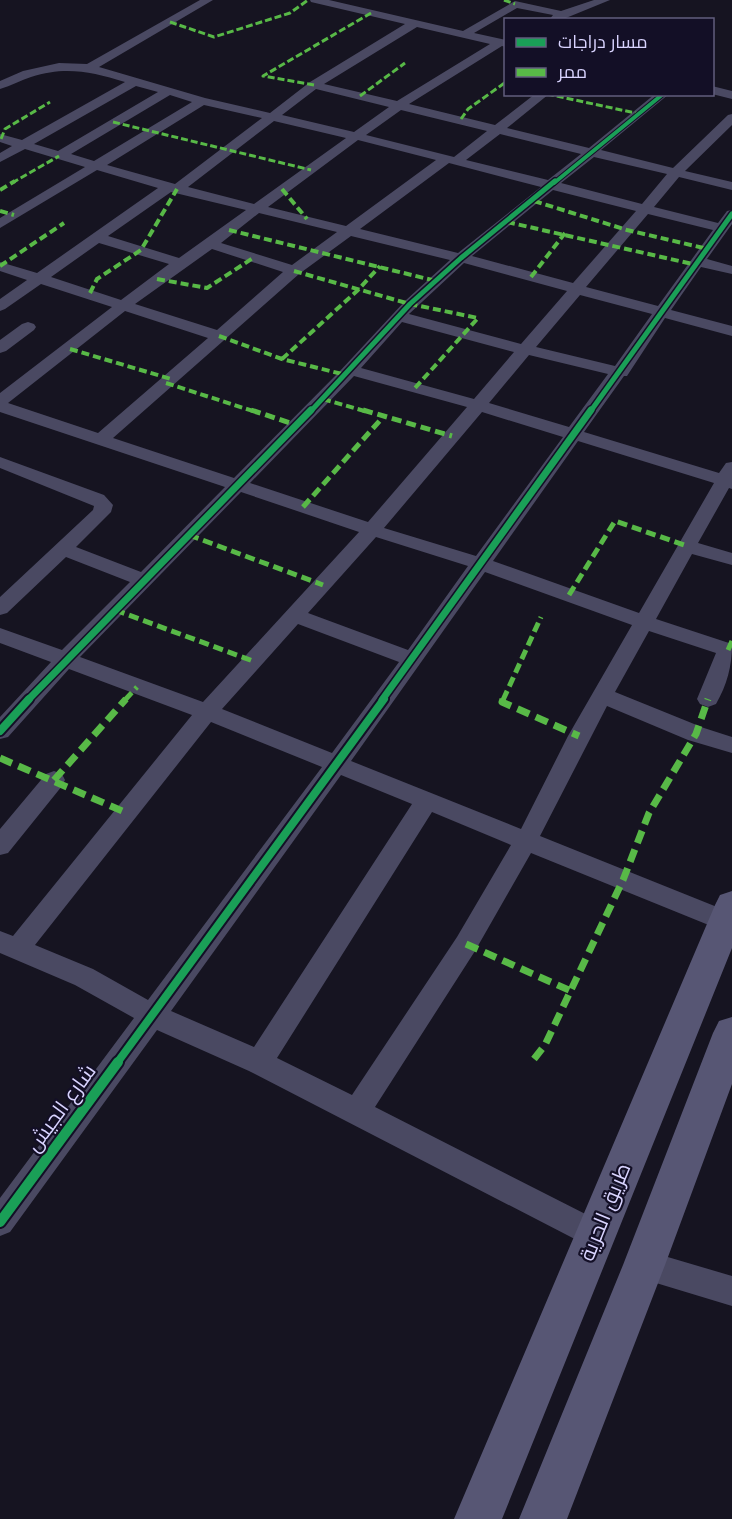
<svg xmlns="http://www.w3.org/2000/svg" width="732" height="1519" viewBox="0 0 732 1519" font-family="Mulish,Cairo,sans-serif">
<rect width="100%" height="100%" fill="#161421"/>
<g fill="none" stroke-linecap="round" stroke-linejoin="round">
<path fill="#4a4962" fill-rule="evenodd" d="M 200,0 L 213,0 L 99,67 L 205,98 L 270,113 L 310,82 L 405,24 L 311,2 L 310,0 L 329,0 L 463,31 L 515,1 L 561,11 L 594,0 L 610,0 L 561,20 L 549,20 L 553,15 L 517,8 L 474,33 L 506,40 L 506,47 L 502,46 L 409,104 L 495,125 L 535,94 L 549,94 L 507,128 L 589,148 L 655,94 L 669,94 L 601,150 L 673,168 L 728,115 L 732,114 L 732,125 L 685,171 L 732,182 L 732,190 L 679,177 L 654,207 L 718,223 L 727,211 L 732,210 L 732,224 L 707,259 L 732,266 L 732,274 L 701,267 L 671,310 L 732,326 L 732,336 L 665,318 L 627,376 L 624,376 L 584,432 L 719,473 L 726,463 L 732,462 L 732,489 L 729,488 L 698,543 L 732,553 L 732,565 L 692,554 L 656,619 L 732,644 C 732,666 727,685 716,704 L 708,707 L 700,704 L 697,699 L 716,653 L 649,631 L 615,692 L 704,728 L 732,737 L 732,753 L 688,740 L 607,706 L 540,836 L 732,913 L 732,929 L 725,931 L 716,928 L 531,853 L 475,951 L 375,1107 L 607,1225 L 611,1235 L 607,1245 L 596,1250 L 249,1071 L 157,1030 L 10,1232 L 0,1236 L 0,1198 L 134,1018 L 75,985 L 0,953 L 0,931 L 13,936 L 192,715 L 69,669 L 8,737 L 0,739 L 0,717 L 51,662 L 0,643 L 0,628 L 62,650 L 130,582 L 66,557 L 7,613 L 0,615 L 0,597 L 93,510 L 94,506 L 0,468 L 0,457 L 104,495 L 113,505 L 111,512 L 76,547 L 141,572 L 225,487 L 0,412 L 0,393 L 112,307 L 41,284 L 5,309 L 0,311 L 0,299 L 27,280 L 0,271 L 0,262 L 37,273 L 158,188 L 97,170 L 0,228 L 0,218 L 85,167 L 25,149 L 0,162 L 0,153 L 12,146 L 0,142 L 0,134 L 22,140 L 125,82 C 91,72 66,66 31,77 C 21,80 11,86 0,89 L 0,81 L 23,71 L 59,63 L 87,64 ZM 417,27 L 490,44 L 397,101 L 324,84 ZM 136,86 L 158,92 L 58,151 L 34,144 ZM 316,89 L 389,107 L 354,132 L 282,115 ZM 170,95 L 192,102 L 94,161 L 71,154 ZM 204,105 L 262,118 L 175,184 L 107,165 ZM 401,110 L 487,131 L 454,157 L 366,135 ZM 274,121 L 346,138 L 254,204 L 188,187 ZM 500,134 L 581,154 L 548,180 L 466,160 ZM 358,140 L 436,160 L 346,226 L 268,207 ZM 594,157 L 667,174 L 642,204 L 561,183 ZM 449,163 L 541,187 L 458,253 L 360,229 ZM 553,190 L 636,211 L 573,283 L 472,256 ZM 171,192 L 246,210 L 179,258 L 108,236 ZM 259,213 L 337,232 L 292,265 L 221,243 ZM 648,214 L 713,230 L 658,306 L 586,287 ZM 351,236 L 450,260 L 405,301 L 340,371 L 234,478 L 113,438 L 299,274 ZM 99,243 L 169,264 L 121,300 L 51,277 ZM 212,249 L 283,272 L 217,330 L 135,304 ZM 464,263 L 567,291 L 521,344 L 409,314 ZM 580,295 L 652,314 L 615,366 L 536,347 ZM 125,311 L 208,338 L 98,433 L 8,403 ZM 402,322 L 514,352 L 474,399 L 361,368 ZM 529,355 L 608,374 L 569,427 L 489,403 ZM 354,376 L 467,407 L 368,522 L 250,483 ZM 482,412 L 563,437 L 476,556 L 384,528 ZM 578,441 L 714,483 L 639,613 L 493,561 ZM 241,492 L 359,532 L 203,702 L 80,657 ZM 376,537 L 468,566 L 408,650 L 308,613 ZM 485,572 L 632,625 L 568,736 L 521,829 L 351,761 ZM 298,624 L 399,662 L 332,753 L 222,709 ZM 211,722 L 322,767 L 148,1000 L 93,969 L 35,945 ZM 341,775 L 412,804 L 254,1047 L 171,1011 ZM 432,812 L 511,845 L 457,937 L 352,1095 L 277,1058 Z
M 712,86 L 732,91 L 732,99 L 712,94 Z
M 28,322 L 34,324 L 36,327 L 34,330 L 6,351 L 0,353 L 0,340 L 22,324 Z
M 54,771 L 62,774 L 65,780 L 62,786 L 8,853 L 0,855 L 0,829 L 46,774 Z
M 644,1250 L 732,1276 L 732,1306 L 633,1276 L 629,1265 L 633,1254 Z"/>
<path fill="#575674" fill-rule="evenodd" d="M 732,891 L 732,948 L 502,1519 L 454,1519 L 715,905 L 720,895 Z
M 732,1017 L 732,1084 L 665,1265 L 567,1519 L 519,1519 L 623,1265 L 713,1033 L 719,1021 Z"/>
<path stroke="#58b947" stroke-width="3" stroke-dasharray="7 3" stroke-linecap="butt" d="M 504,0 L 515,4
M 170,22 L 214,37 L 290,13 L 308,0
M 314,85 L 263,76 L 371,13
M 547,94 L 640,114
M 360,96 L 405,63
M 461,119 L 468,109 L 506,82
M 113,122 L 311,170
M 1,139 L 5,129 L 50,102
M 12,183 L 59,156"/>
<path stroke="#58b947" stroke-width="4" stroke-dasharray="8 4" stroke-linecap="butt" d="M 282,189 L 307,219
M 0,190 L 15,181
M 534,201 L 627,230 L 708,249
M 0,211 L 14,215
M 507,222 L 697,265
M 229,230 L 436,281
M 0,266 L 64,223
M 294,271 L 410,304 L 478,318 L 415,388
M 531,277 L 565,233
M 157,279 L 207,288 L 253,258
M 90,293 L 97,279 L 141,250 L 177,189
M 219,336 L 282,359 L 346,375
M 70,349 L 171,379
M 282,359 L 358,290 L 380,266
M 166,383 L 256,412
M 323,399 L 368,412"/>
<path stroke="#58b947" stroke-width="5" stroke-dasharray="10 5" stroke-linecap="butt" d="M 251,410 L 296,425
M 363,410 L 452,436
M 303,507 L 383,417
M 189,535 L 323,585
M 569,595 L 615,521 L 687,546
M 115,610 L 253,661
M 728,650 L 732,641
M 125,700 L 137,687
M 503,700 L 541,617"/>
<path stroke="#58b947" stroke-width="7" stroke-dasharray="13 7" stroke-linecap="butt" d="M 503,699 L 502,702 L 579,736
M 0,758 L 127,813
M 54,780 L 126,699
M 466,944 L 571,991
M 534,1059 L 545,1045 L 623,880 L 649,813 L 696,734 L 708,699"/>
<g stroke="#130f26" stroke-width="6">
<path id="cycleway-far4" d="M 554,183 L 663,94"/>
</g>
<g stroke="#130f26" stroke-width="8">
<path id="cycleway-far3" d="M 310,412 L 410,304 L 461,258 L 555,181
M 590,412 L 732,214"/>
</g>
<g stroke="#130f26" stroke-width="10">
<path id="cycleway-far2" d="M 28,700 L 311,410
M 382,700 L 591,410"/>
</g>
<g stroke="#130f26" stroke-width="12">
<path id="cycleway-far1" d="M 0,731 L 29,699
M 117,1063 L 384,699"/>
</g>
<g stroke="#130f26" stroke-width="14">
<path id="cycleway" d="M 0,1222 L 118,1062"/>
</g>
<use href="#cycleway-far4" stroke="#1a9f57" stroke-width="4"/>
<use href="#cycleway-far3" stroke="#1a9f57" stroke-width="5"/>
<use href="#cycleway-far2" stroke="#1a9f57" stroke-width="7"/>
<use href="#cycleway-far1" stroke="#1a9f57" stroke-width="8"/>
<use href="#cycleway" stroke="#1a9f57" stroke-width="10"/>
</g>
<g text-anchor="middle" stroke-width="4.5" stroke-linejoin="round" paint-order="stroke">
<g font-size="21" fill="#d9d4ff" stroke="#130f26">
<text transform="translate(61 1108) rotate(-54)" y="7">شارع الجيش</text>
<text transform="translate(605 1212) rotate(-68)" y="7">طريق الحرية</text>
</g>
</g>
<rect x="504" y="18" width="210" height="78" fill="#130f26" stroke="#625e7d" stroke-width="1.5"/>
<rect x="516" y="38" width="30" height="9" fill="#1a9f57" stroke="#625e7d" stroke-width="1.5"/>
<text x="558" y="48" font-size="18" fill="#d9d4ff">مسار دراجات</text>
<rect x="516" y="68" width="30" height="9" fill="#58b947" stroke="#625e7d" stroke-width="1.5"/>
<text x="558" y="78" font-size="18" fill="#d9d4ff">ممر</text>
</svg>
